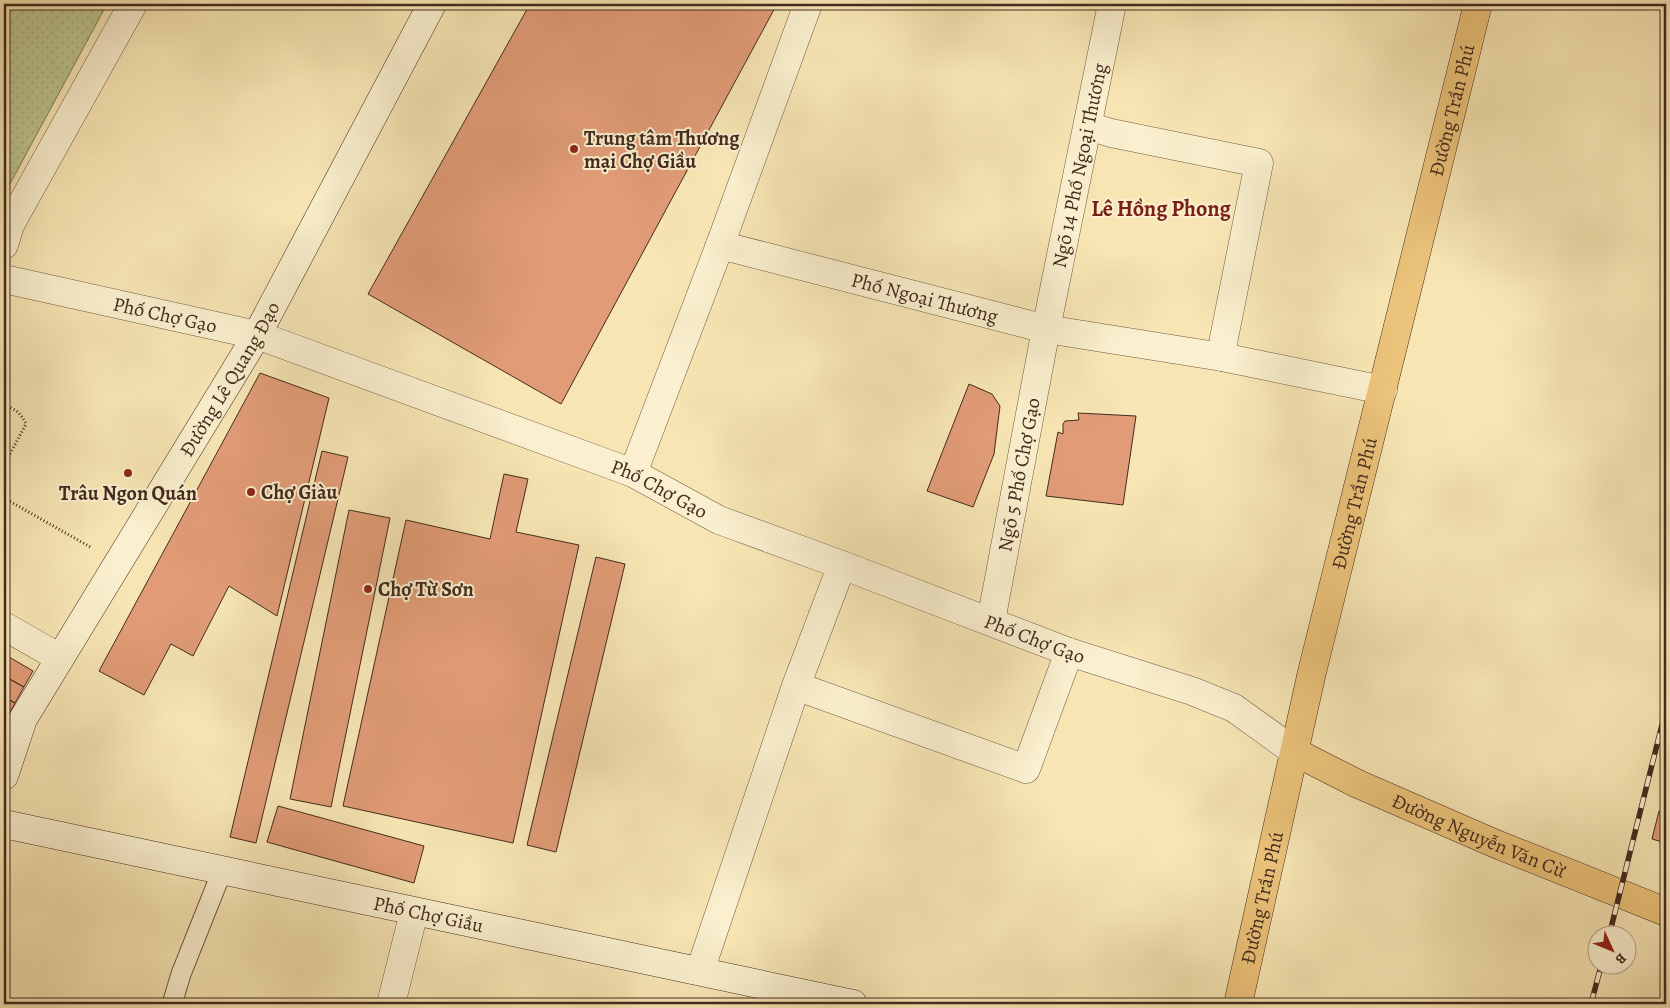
<svg xmlns="http://www.w3.org/2000/svg" width="1670" height="1008" viewBox="0 0 1670 1008" font-family="Alegreya,serif">
<defs>
<pattern id="park-dots" width="8" height="8" patternUnits="userSpaceOnUse" patternTransform="scale(1.25)"><rect width="8" height="8" fill="#bcc58e"/><path d="M2 2h.1M6 6h.1" fill="none" stroke="#a3a97a" stroke-width="1.8" stroke-linecap="round"/></pattern>
</defs>
<rect width="100%" height="100%" fill="#f7e6b4"/>
<filter id="stains"><feTurbulence type="fractalNoise" baseFrequency=".004" numOctaves="4"/><feColorMatrix values="0 0 0 0 .2 0 0 0 0 .09 0 0 0 0 .02 0 0 0 .5 -.17"/></filter>
<radialGradient id="worn" r=".72"><stop offset=".6" stop-color="#630" stop-opacity="0"/><stop offset="1" stop-color="#630" stop-opacity=".3"/></radialGradient>
<path fill="url(#park-dots)" stroke="#807856" d="M 4,4 L 107,4 L 4,195 Z"/>
<path fill="#e19c77" stroke="#432a1e" d="M 530,4 L 777,4 L 561,404 L 368,294 Z
M 260,373 L 329,398 L 277,616 L 229,586 L 193,656 L 171,644 L 144,695 L 99,671 Z
M 969,384 L 992,394 L 1000,406 L 994,454 L 973,507 L 927,491 Z
M 1078,413 L 1136,416 L 1123,505 L 1046,496 L 1058,432 L 1063,434 L 1063,424 L 1065,421 L 1079,420 Z
M 322,451 L 348,457 L 256,843 L 230,837 Z
M 504,474 L 528,479 L 516,532 L 579,545 L 513,843 L 343,806 L 406,520 L 490,539 Z
M 349,510 L 390,518 L 331,807 L 290,799 Z
M 596,557 L 625,564 L 556,852 L 527,845 Z
M 4,654 L 33,671 L 24,687 L 4,676 Z
M 4,676 L 24,687 L 15,703 L 4,697 Z
M 4,697 L 15,703 L 6,720 L 4,719 Z
M 278,806 L 424,846 L 414,883 L 267,842 Z
M 1659,811 L 1666,813 L 1666,843 L 1652,839 Z"/>
<g fill="none" stroke-linecap="round" stroke-linejoin="round">
<g stroke="#705944" stroke-width="21">
<path id="lane" d="M 172,1004 L 181,974 L 222,871"/>
</g>
<g stroke="#705944" stroke-width="29">
<g id="street">
<path id="s1" d="M 808,4 L 720,245 L 1046,329 L 1222,357 L 1383,390"/>
<path d="M 1089,126 L 1111,133 L 1259,163 L 1224,338 L 1222,357"/>
<path d="M 4,245 L 10,225 L 133,4"/>
<path id="s2" d="M 4,279 L 257,335 L 633,473 L 719,520 L 842,565 L 1069,652 L 1192,691 L 1234,708 L 1295,752"/>
<path d="M 633,473 L 720,245"/>
<path d="M 842,565 L 796,686 L 1026,769 L 1069,652"/>
<path id="s3" d="M 991,621 L 1046,329 L 1112,4"/>
<path d="M 4,626 L 60,658"/>
<path d="M 700,971 L 796,686"/>
<path d="M 391,1004 L 414,912"/>
</g>
</g>
<g stroke="#432a1e" stroke-width="29">
<g id="secondary">
<path id="s4" d="M 4,776 L 23,719 L 257,335 L 432,4"/>
<path id="s5" d="M 4,824 L 853,1004"/>
</g>
</g>
<g stroke="#432a1e" stroke-width="29">
<g id="primary">
<path id="s6" d="M 1295,752 L 1358,784 L 1496,844 L 1666,912"/>
<path id="s7" d="M 1238,1004 L 1312,672 L 1478,4"/>
</g>
</g>
<path stroke="#432a1e" stroke-width="3" stroke-dasharray="1 2.5" stroke-linecap="butt" d="M 4,405 C 15,409 21,413 26,424 L 4,465
M 4,498 L 92,548"/>
<use href="#lane" stroke="#faefce" stroke-width="19"/>
<use href="#street" stroke="#faefce" stroke-width="28"/>
<use href="#secondary" stroke="#faefce" stroke-width="28"/>
<use href="#primary" stroke="#ecc37a" stroke-width="28"/>
<g stroke="#432a1e" stroke-width="5.5">
<path id="rail" d="M 1609,936 L 1666,709
M 1591,1004 L 1601,966"/>
</g>
<use href="#rail" stroke="#faefce" stroke-width="4" stroke-dasharray="11" stroke-linecap="butt"/>
</g>
<g fill="#8f2418" stroke="#faefce" stroke-width="2">
<circle cx="574" cy="149" r="5"/>
<circle cx="128" cy="473" r="5"/>
<circle cx="251" cy="492" r="5"/>
<circle cx="368" cy="589" r="5"/>
</g>
<g text-anchor="middle" stroke-width="4" stroke-linejoin="round" paint-order="stroke">
<g font-size="20" fill="#432a1e" stroke="#faefce">
<text dy="7" stroke="none"><textPath href="#s7" startOffset="919">Đường Trần Phú</textPath></text>
<text dy="7" stroke="none"><textPath href="#s3" startOffset="464">Ngõ 14 Phố Ngoại Thương</textPath></text>
<text dy="7" stroke="none"><textPath href="#s1" startOffset="468">Phố Ngoại Thương</textPath></text>
<text dy="7" stroke="none"><textPath href="#s2" startOffset="165">Phố Chợ Gạo</textPath></text>
<text dy="7" stroke="none"><textPath href="#s4" startOffset="458">Đường Lê Quang Đạo</textPath></text>
<text dy="7" stroke="none"><textPath href="#s3" startOffset="149">Ngõ 5 Phố Chợ Gạo</textPath></text>
<text dy="7" stroke="none"><textPath href="#s2" startOffset="690">Phố Chợ Gạo</textPath></text>
<text dy="7" stroke="none"><textPath href="#s7" startOffset="514">Đường Trần Phú</textPath></text>
<text dy="7" stroke="none"><textPath href="#s2" startOffset="1095">Phố Chợ Gạo</textPath></text>
<text dy="7" stroke="none"><textPath href="#s6" startOffset="202">Đường Nguyễn Văn Cừ</textPath></text>
<text dy="7" stroke="none"><textPath href="#s7" startOffset="109">Đường Trần Phú</textPath></text>
<text dy="7" stroke="none"><textPath href="#s5" startOffset="434">Phố Chợ Giầu</textPath></text>
</g>
<g font-size="20" font-weight="bold" fill="#432a1e" stroke="#faefce" text-anchor="start">
<text x="584" y="145">Trung tâm Thương<tspan x="584" dy="23">mại Chợ Giầu</tspan></text>
<text x="261" y="499">Chợ Giàu</text>
<text x="128" y="500" text-anchor="middle">Trâu Ngon Quán</text>
<text x="378" y="596">Chợ Từ Sơn</text>
</g>
<g font-size="22" font-weight="bold" fill="#7a1f14" stroke="#faefce">
<text x="1161" y="216">Lê Hồng Phong</text>
</g>
</g>
<rect width="1670" height="1008" fill="none" stroke="#f7e6b4" stroke-width="20"/>
<rect x="5" y="5" width="1660" height="998" fill="none" stroke="#432a1e" stroke-width="2.5"/>
<rect x="10" y="10" width="1650" height="988" fill="none" stroke="#432a1e"/>
<g transform="translate(1612 950) rotate(134)"><circle r="24" fill="#faefce" stroke="#b1a088"/>
<path d="M0-4L9 19L0 12L-9 19Z" fill="#8f2418"/>
<text y="-8" font-size="14" font-weight="bold" text-anchor="middle" fill="#432a1e">B</text>
</g>
<rect width="100%" height="100%" filter="url(#stains)"/>
<rect width="100%" height="100%" fill="url(#worn)"/>
</svg>
